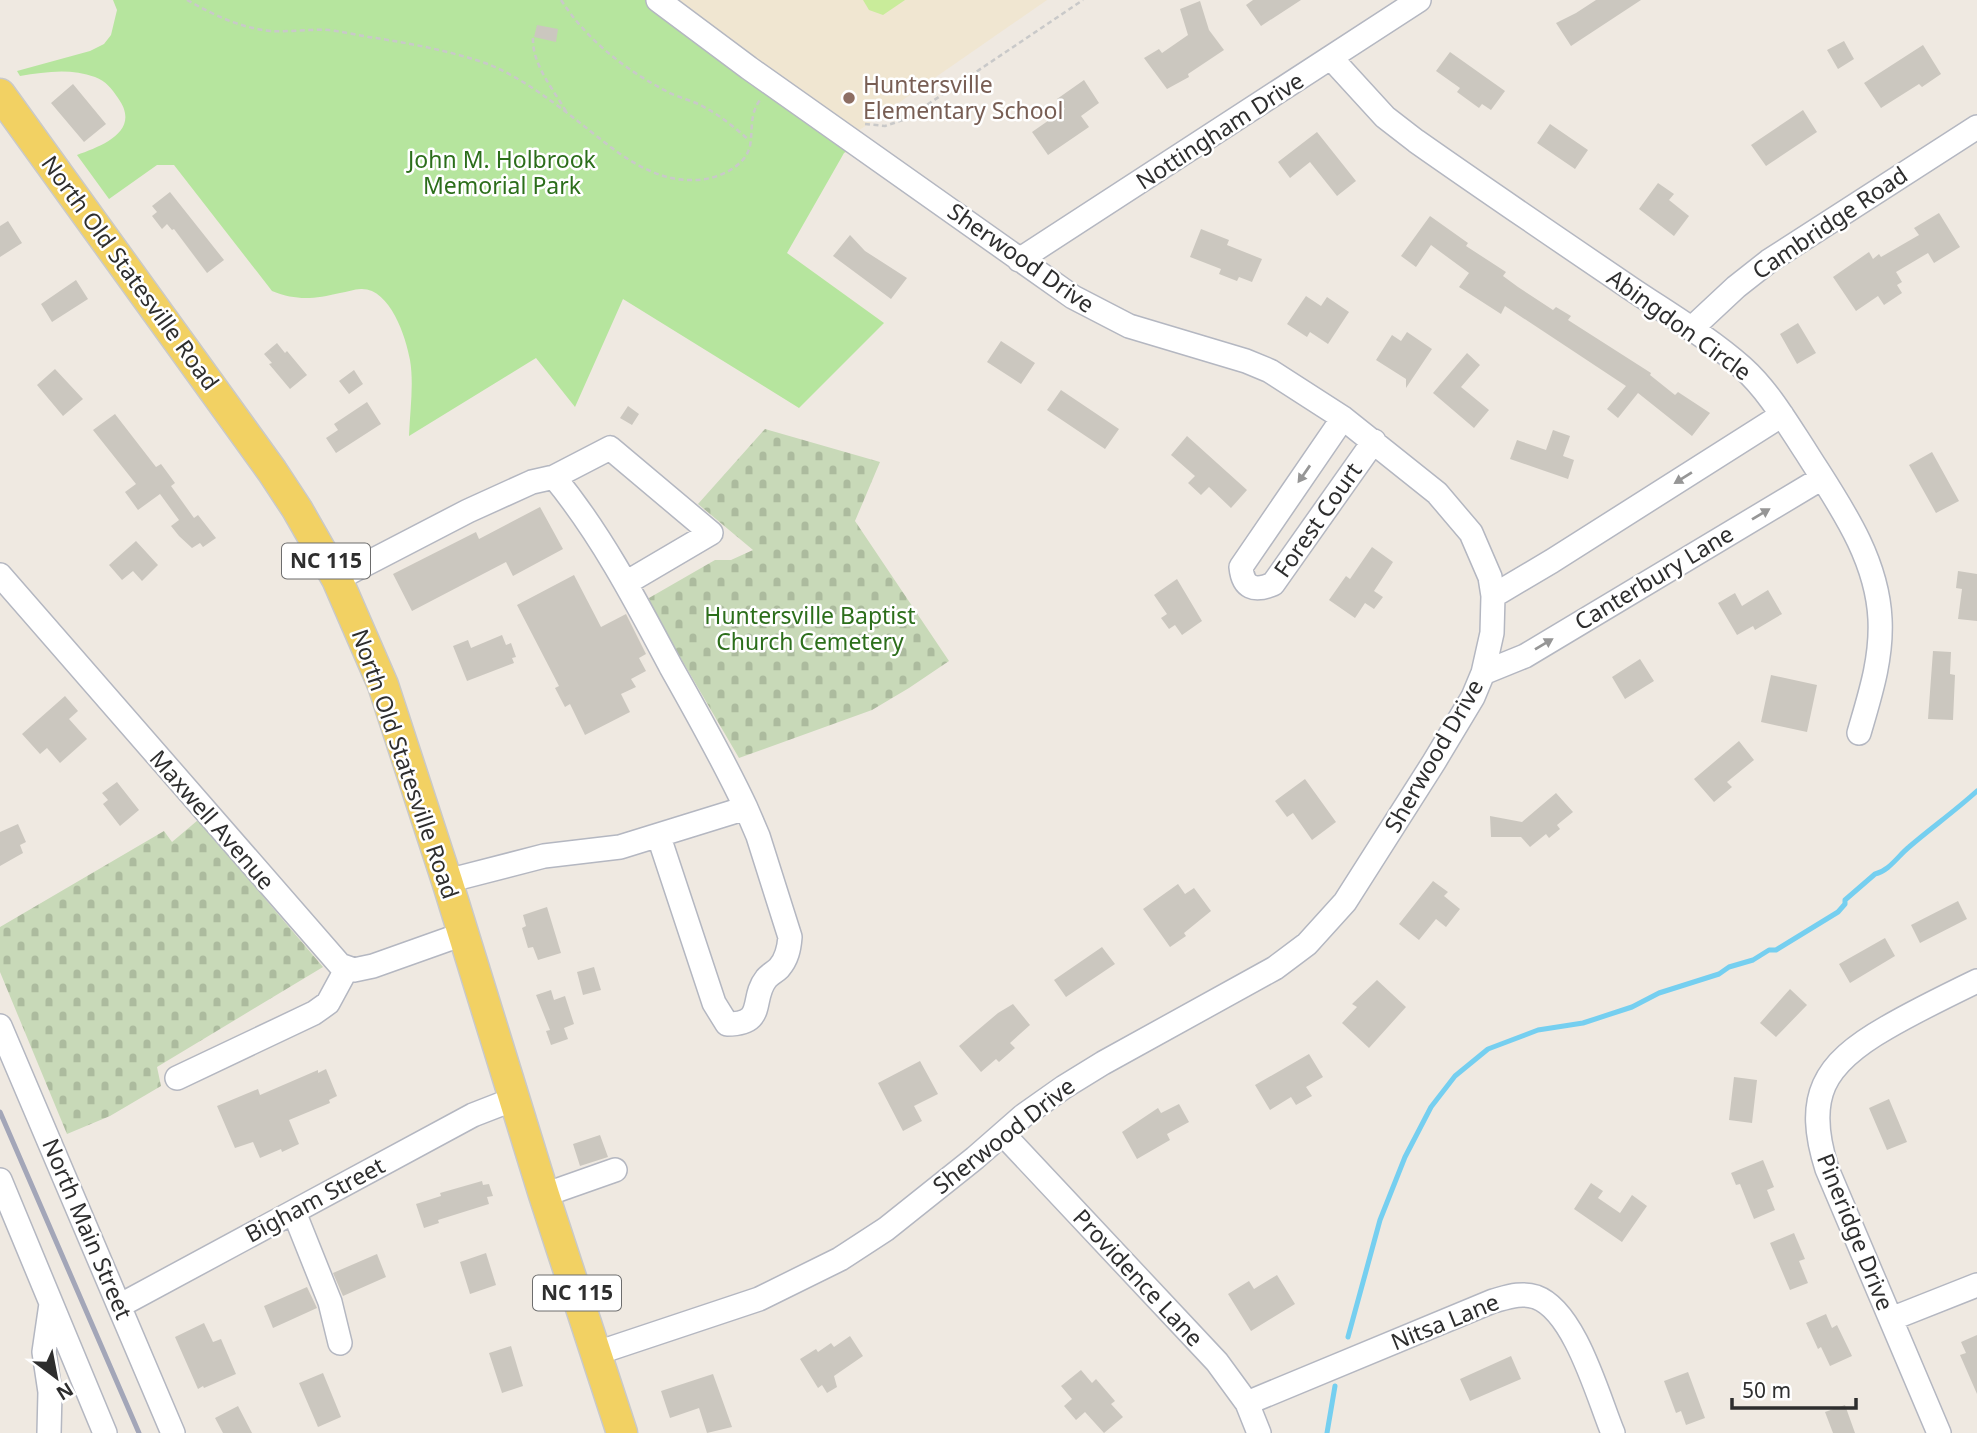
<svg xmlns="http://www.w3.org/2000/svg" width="1977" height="1433" viewBox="0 0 1977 1433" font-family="'Noto Sans',sans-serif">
<defs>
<pattern id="cemetery-stones" width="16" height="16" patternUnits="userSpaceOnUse" patternTransform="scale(1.75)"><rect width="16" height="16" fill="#c8d9b8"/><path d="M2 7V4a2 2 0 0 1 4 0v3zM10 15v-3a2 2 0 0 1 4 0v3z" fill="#acbb9e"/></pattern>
</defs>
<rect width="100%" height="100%" fill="#efe9e1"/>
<path fill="#f0e6d1" d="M 658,0 L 1047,0 L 848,138 Z"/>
<path fill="url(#cemetery-stones)" d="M 765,429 L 880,462 L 855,521 L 949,661 L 909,688 L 872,710 L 739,758 L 652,609 L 649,598 L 715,560 L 731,560 L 753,550 L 698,504 Z
M 198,820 L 323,967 L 157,1067 L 161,1086 L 110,1116 L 67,1134 L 0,972 L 0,927 L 164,831 L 172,842 Z"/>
<path fill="#b6e59e" d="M 113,0 L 658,0 L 858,145 L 844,153 L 787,253 L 884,323 L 799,408 L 623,299 L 575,407 L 536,358 L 409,436 C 410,411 414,384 410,360 C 406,337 390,288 361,289 C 354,289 347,292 340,293 C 314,299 297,301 272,291 L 174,165 L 157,165 L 109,199 L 77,155 C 102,146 142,131 118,98 C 112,89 106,81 95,77 C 70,68 45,72 20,76 L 17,71 L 90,51 L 104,44 L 111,35 L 117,10 Z"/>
<path fill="#c9ec9a" d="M 863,0 L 905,0 L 883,15 L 869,10 Z"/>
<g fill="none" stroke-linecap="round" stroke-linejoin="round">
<path stroke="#75cff0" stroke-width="5" d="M 1348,1337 L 1380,1220 L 1405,1157 L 1431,1107 L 1455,1076 L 1488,1049 L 1538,1030 L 1583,1023 L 1632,1007 L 1659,993 L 1719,974 L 1729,967 L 1753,960 L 1769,950 L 1776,950 L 1838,912 L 1845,904 L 1845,900 L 1875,874 C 1889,871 1898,856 1909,847 C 1931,828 1955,811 1977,791
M 1327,1433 L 1335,1386"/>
</g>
<path fill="#cbc7bf" d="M 1253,0 L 1301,0 L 1261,26 L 1246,5 Z
M 1596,0 L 1641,0 L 1571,46 L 1556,23 L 1576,13 Z
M 1200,1 L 1209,30 L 1224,50 L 1188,74 L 1189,77 L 1167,89 L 1144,58 L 1159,49 L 1162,53 L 1188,35 L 1180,9 Z
M 537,25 L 558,29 L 556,42 L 534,37 Z
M 1844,41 L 1854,59 L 1838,69 L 1827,50 Z
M 1923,45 L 1941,74 L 1922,87 L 1919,84 L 1881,108 L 1864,83 Z
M 1450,52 L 1505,91 L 1491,110 L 1482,104 L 1479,108 L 1457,92 L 1460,88 L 1436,71 Z
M 1084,80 L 1099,103 L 1081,116 L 1089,127 L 1048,155 L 1032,132 L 1065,109 L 1057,99 Z
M 73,84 L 106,124 L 84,142 L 51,103 Z
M 1803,110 L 1817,132 L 1766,166 L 1751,145 Z
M 1550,124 L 1588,150 L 1575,169 L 1537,143 Z
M 1317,132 L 1356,181 L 1337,196 L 1310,162 L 1290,178 L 1278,162 Z
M 1658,183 L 1674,194 L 1669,200 L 1689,216 L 1674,236 L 1639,209 Z
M 170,192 L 224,260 L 207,273 L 174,229 L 172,230 L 167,224 L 162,229 L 152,216 L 157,212 L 152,206 Z
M 1939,213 L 1960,247 L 1934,263 L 1928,253 L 1896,272 L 1902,282 L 1897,285 L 1902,293 L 1884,305 L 1878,296 L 1856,311 L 1833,277 L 1869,252 L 1873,259 L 1879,254 L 1881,257 L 1919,235 L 1914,228 Z
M 1430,216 L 1468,243 L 1466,246 L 1506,272 L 1503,276 L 1518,287 L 1553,310 L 1556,307 L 1571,316 L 1568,320 L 1651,373 L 1650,375 L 1675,395 L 1678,392 L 1710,413 L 1692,436 L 1638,393 L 1618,418 L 1607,409 L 1626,386 L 1505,306 L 1501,314 L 1459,287 L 1469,273 L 1431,245 L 1416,267 L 1401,256 Z
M 8,221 L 22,243 L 0,257 L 0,226 Z
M 1201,229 L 1229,240 L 1227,245 L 1262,259 L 1252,282 L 1239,277 L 1237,281 L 1219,274 L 1221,269 L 1190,257 Z
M 850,235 L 865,251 L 907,278 L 891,299 L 833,256 Z
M 76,280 L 88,299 L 52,322 L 41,304 Z
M 1306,296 L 1321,306 L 1327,297 L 1349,312 L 1328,344 L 1310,332 L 1307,337 L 1287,324 Z
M 1798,323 L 1816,353 L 1797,364 L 1780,334 Z
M 1407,332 L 1432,349 L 1406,388 L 1406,379 L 1376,360 L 1392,335 L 1401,341 Z
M 1001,341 L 1035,363 L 1021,384 L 987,362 Z
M 277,343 L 285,353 L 287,351 L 307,375 L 290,389 L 269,364 L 272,363 L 264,354 Z
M 1467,353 L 1480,365 L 1461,387 L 1489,410 L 1474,428 L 1433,393 Z
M 55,369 L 83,399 L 63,416 L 37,385 Z
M 354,370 L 363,384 L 349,394 L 339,381 Z
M 1061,390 L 1119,429 L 1105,449 L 1047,410 Z
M 367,402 L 381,424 L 336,453 L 326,438 L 338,430 L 334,424 Z
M 628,406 L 639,414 L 632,425 L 620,418 Z
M 115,414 L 156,467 L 161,464 L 175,483 L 171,486 L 194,518 L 198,515 L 216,538 L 203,547 L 200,543 L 192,548 L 179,536 L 171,526 L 179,520 L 160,494 L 138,510 L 125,492 L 136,484 L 93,430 Z
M 1553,430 L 1570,436 L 1563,456 L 1574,460 L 1568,479 L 1510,459 L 1517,440 L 1546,450 Z
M 1187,436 L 1247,490 L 1231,508 L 1209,487 L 1201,495 L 1188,483 L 1195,476 L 1171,455 Z
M 1932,452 L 1959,501 L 1936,513 L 1909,465 Z
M 540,507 L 563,549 L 513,576 L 506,562 L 412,611 L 393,574 L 476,532 L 479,539 Z
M 136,541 L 158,565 L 142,581 L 133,571 L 122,580 L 109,565 Z
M 1372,547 L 1393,562 L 1374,591 L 1383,597 L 1374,609 L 1365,603 L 1355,618 L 1329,600 L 1346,576 L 1350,579 Z
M 1958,571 L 1977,574 L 1977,621 L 1958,619 L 1962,589 L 1956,588 Z
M 574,575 L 601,627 L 626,614 L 646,654 L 639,658 L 646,671 L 631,679 L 636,687 L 621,694 L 630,712 L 585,735 L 570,704 L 565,707 L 555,688 L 559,686 L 517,605 Z
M 1177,579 L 1202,621 L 1182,635 L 1175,625 L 1169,629 L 1161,618 L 1167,614 L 1154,595 Z
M 1768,590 L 1782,614 L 1755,630 L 1753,626 L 1737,635 L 1718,603 L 1735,593 L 1742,606 Z
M 502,635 L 506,645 L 511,643 L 516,657 L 512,658 L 514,663 L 467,681 L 453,646 L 468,640 L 471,648 Z
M 1933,651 L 1951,652 L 1950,674 L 1955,675 L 1953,720 L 1928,719 Z
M 1640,659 L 1654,681 L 1625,699 L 1612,677 Z
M 1771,675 L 1817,685 L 1807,732 L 1761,722 Z
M 65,696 L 78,711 L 69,719 L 87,739 L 60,763 L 47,748 L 40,754 L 22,734 Z
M 1739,741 L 1754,760 L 1727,782 L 1732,787 L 1714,802 L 1694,779 Z
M 1305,779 L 1336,822 L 1312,840 L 1293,813 L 1287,817 L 1275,801 Z
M 117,782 L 139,810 L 120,826 L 103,804 L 108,800 L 102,793 Z
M 1556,793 L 1573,812 L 1557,825 L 1560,829 L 1549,838 L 1546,834 L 1530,847 L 1521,837 L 1491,837 L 1490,816 L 1522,822 Z
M 18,824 L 26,842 L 20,845 L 23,853 L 0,866 L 0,832 Z
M 1433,881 L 1448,892 L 1444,896 L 1460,909 L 1446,927 L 1436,919 L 1419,940 L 1399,924 Z
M 1178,884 L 1185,894 L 1194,888 L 1211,911 L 1184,933 L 1186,936 L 1170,947 L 1143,909 Z
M 1958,901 L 1967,919 L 1920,943 L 1911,925 Z
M 547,907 L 561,953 L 538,960 L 533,947 L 528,948 L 522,928 L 526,926 L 523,915 Z
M 1885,938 L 1895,956 L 1850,983 L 1839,964 Z
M 1102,947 L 1115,964 L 1066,997 L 1054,980 Z
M 594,967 L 601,990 L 583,995 L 577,972 Z
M 1377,980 L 1406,1007 L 1369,1048 L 1342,1023 L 1357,1007 L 1352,1004 Z
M 1790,989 L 1807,1005 L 1776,1037 L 1760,1023 Z
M 551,990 L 554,1000 L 565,996 L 574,1024 L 564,1028 L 568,1039 L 551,1045 L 546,1031 L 550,1030 L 536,995 Z
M 1013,1004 L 1030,1025 L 1010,1043 L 1015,1048 L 999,1062 L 996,1059 L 981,1072 L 959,1046 L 998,1013 Z
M 1309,1054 L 1323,1077 L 1306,1087 L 1312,1096 L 1296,1105 L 1291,1097 L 1270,1110 L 1255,1085 Z
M 920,1061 L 938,1094 L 914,1106 L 922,1121 L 903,1131 L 878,1083 Z
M 326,1069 L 337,1096 L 329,1100 L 330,1103 L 289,1120 L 299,1144 L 282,1152 L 281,1149 L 260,1158 L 253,1142 L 235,1148 L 217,1106 L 258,1089 L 260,1095 L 318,1070 L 318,1073 Z
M 1734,1077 L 1757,1080 L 1752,1123 L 1729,1120 Z
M 1889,1099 L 1907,1142 L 1887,1150 L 1869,1108 Z
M 1179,1104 L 1189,1122 L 1167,1134 L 1170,1140 L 1137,1159 L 1122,1132 L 1158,1108 L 1161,1113 Z
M 600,1135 L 608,1157 L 580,1166 L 573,1144 Z
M 1763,1160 L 1774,1187 L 1767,1190 L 1775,1210 L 1754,1219 L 1740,1184 L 1736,1185 L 1731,1173 Z
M 482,1181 L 483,1185 L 489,1184 L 493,1196 L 487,1197 L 489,1204 L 438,1220 L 439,1223 L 424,1228 L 416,1204 L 441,1196 L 440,1193 Z
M 1591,1183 L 1603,1191 L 1598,1198 L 1620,1213 L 1632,1195 L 1647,1206 L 1622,1242 L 1574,1209 Z
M 1794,1233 L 1805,1259 L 1799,1261 L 1808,1283 L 1790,1290 L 1770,1243 Z
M 486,1253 L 496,1285 L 470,1294 L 460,1262 Z
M 377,1254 L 386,1277 L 343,1296 L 333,1273 Z
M 1277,1275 L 1295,1304 L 1251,1331 L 1228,1294 L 1249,1281 L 1254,1289 Z
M 307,1287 L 317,1308 L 273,1328 L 264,1306 Z
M 1826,1314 L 1832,1328 L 1837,1325 L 1852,1356 L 1830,1366 L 1821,1347 L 1818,1349 L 1806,1323 Z
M 204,1323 L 213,1342 L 221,1339 L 236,1374 L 204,1388 L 203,1386 L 198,1389 L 175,1337 Z
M 1977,1335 L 1977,1394 L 1960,1355 L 1966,1353 L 1961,1342 Z
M 850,1336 L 863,1356 L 834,1376 L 837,1387 L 827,1393 L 822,1385 L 818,1388 L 800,1359 L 816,1349 L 818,1352 L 831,1343 L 834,1347 Z
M 511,1346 L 523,1386 L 502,1393 L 489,1353 Z
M 1511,1356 L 1521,1379 L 1470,1401 L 1460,1379 Z
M 1081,1370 L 1092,1383 L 1096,1379 L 1115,1401 L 1111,1404 L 1123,1417 L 1104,1433 L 1085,1412 L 1076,1420 L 1064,1406 L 1072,1399 L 1061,1386 Z
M 1688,1372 L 1705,1418 L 1686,1425 L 1681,1411 L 1676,1413 L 1664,1381 Z
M 323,1373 L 341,1417 L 318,1427 L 299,1383 Z
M 713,1374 L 732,1427 L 707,1433 L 699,1408 L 670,1418 L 661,1391 Z
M 1845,1405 L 1855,1433 L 1833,1433 L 1825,1412 Z
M 238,1406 L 252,1433 L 223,1433 L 215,1418 Z"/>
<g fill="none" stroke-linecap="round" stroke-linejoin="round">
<g stroke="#b4b7c1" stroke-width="26">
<path id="minor" d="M 1331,58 L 1385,117 L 1416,141 C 1487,191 1558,239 1630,288 C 1667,313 1708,337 1742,367 C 1768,390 1787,423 1806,452 C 1838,503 1877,556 1880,619 C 1882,659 1870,695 1859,733
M 1019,260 L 1419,0
M 1691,329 L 1736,287 L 1769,261 L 1977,127
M 1343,418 L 1241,567 C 1243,588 1254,592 1273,584 L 1374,441
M 554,477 L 610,448 L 711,533 L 626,583
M 0,575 L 340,965 L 354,970 L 373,966 L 463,934
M 337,579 L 468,511 L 532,482 L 554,477 C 601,534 636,601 671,667 C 697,713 723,759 746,808 L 620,847 L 544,856 L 447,881
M 1493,596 L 1552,561 L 1782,415
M 1483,673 L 1525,656 L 1822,478
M 659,837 L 714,1003 L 727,1024 C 767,1024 750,999 766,979 C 769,975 775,972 779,968 C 787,959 789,949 790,937 L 758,836 L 746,808
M 0,1026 L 173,1433
M 177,1078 L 314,1013 L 328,1003 L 347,968
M 1003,1134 L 1217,1362 L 1247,1403 L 1259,1433
M 0,1180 L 105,1433
M 544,1195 L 615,1170
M 294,1212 L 330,1302 L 340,1343
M 119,1306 L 473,1115 L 514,1099
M 1891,1319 L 1977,1285
M 597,1353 L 759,1299 L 840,1259 L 886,1229 L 975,1158 L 1023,1116 L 1064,1087 L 1103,1063 L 1275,968 L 1307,944 L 1345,902 L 1434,762 L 1473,697 L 1483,673 L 1492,633 L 1493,596 L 1490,577 L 1471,533 L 1437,493 L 1343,418 L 1270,371 L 1246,361 L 1129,326 L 1073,297 L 749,68 L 658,0
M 1247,1403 L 1493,1301 C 1508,1297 1521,1292 1536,1297 C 1575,1311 1598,1397 1613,1433
M 49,1433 L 50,1392 L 44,1352 L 51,1304
M 1939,1433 L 1827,1169 C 1804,1097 1823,1064 1886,1028 C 1915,1011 1946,996 1977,981"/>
</g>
<g stroke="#c9c9c9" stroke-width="33">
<path id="major" d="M 0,94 L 272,471 L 297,509 L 337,579 L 383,685 L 447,881 L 544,1195 L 622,1433"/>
</g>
<path stroke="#c9c9c9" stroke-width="2.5" stroke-dasharray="5 3.5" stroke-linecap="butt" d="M 187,0 C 214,15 240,28 271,31 C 290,32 310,29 329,30 C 345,32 361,36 376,38 C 413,44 450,51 485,63 C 517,75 548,98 575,119 C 610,146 647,182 695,180 C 715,180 745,168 750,146 C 753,130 749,115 760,100
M 561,0 C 587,40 624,69 666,91 C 675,96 686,99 696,103 C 716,112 733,126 749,140
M 533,38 C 532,65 554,90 567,113
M 865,124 L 885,126 L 906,119 L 1083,0"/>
<use href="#minor" stroke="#fff" stroke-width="23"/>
<use href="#major" stroke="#f2d163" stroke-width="30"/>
<path stroke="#a3a6b8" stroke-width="5" d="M 0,1112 L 139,1433"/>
</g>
<defs><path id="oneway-solid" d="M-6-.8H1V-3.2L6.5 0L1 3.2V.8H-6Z" transform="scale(1.75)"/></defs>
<g fill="#969696">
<use href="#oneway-solid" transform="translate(1304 474) rotate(125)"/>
<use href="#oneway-solid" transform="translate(1683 478) rotate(148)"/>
<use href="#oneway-solid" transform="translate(1761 514) rotate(-31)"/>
<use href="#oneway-solid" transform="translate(1544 644) rotate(-31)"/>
</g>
<circle fill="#8d6e63" stroke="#fff" stroke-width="2.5" cx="849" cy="98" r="7"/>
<g text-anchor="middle" stroke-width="5" stroke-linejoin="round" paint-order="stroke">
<g fill="#fff" stroke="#6d6d6d" stroke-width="2">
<rect x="282" y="543.5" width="88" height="35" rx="5"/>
<rect x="533" y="1275.5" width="88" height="35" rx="5"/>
</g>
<g font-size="21" font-weight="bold" fill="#2e2e2e">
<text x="326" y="568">NC 115</text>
<text x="577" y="1300">NC 115</text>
</g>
<g font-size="23" fill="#785e54" stroke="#fff" text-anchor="start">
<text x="863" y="93">Huntersville<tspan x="863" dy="26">Elementary School</tspan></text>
</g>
<g font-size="23" fill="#2e2e2e" stroke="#fff">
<text transform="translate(1220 131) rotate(-33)" y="8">Nottingham Drive</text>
<text transform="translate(1830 223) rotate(-34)" y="8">Cambridge Road</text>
<text transform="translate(1021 258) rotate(35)" y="8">Sherwood Drive</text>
<text transform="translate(130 273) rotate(54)" y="8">North Old Statesville Road</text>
<text transform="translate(1679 325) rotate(36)" y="8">Abingdon Circle</text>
<text transform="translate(1318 520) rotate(-55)" y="8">Forest Court</text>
<text transform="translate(1654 578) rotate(-31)" y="8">Canterbury Lane</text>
<text transform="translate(1434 756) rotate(-60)" y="8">Sherwood Drive</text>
<text transform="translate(405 764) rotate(71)" y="8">North Old Statesville Road</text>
<text transform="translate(212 820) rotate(49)" y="8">Maxwell Avenue</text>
<text transform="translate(1004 1136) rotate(-38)" y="8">Sherwood Drive</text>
<text transform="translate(315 1200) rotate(-28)" y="8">Bigham Street</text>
<text transform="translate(87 1229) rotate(67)" y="8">North Main Street</text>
<text transform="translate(1855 1232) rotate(68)" y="8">Pineridge Drive</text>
<text transform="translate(1138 1278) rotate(47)" y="8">Providence Lane</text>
<text transform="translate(1445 1322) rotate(-22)" y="8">Nitsa Lane</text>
</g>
<g font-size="23" fill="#2c6e1b" stroke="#fff">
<text x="502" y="168">John M. Holbrook<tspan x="502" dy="26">Memorial Park</tspan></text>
<text x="810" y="624">Huntersville Baptist<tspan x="810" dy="26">Church Cemetery</tspan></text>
</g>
</g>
<g transform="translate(56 1377) rotate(148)" stroke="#ffffff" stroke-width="5" paint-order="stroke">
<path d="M0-5L12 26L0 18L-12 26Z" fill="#2e2e2e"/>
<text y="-10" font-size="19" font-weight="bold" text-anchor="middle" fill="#2e2e2e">N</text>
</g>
<path d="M1732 1398v10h124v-10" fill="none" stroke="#2e2e2e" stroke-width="3.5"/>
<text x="1742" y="1398" font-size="21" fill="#2e2e2e" stroke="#ffffff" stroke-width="5" paint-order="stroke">50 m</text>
</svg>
